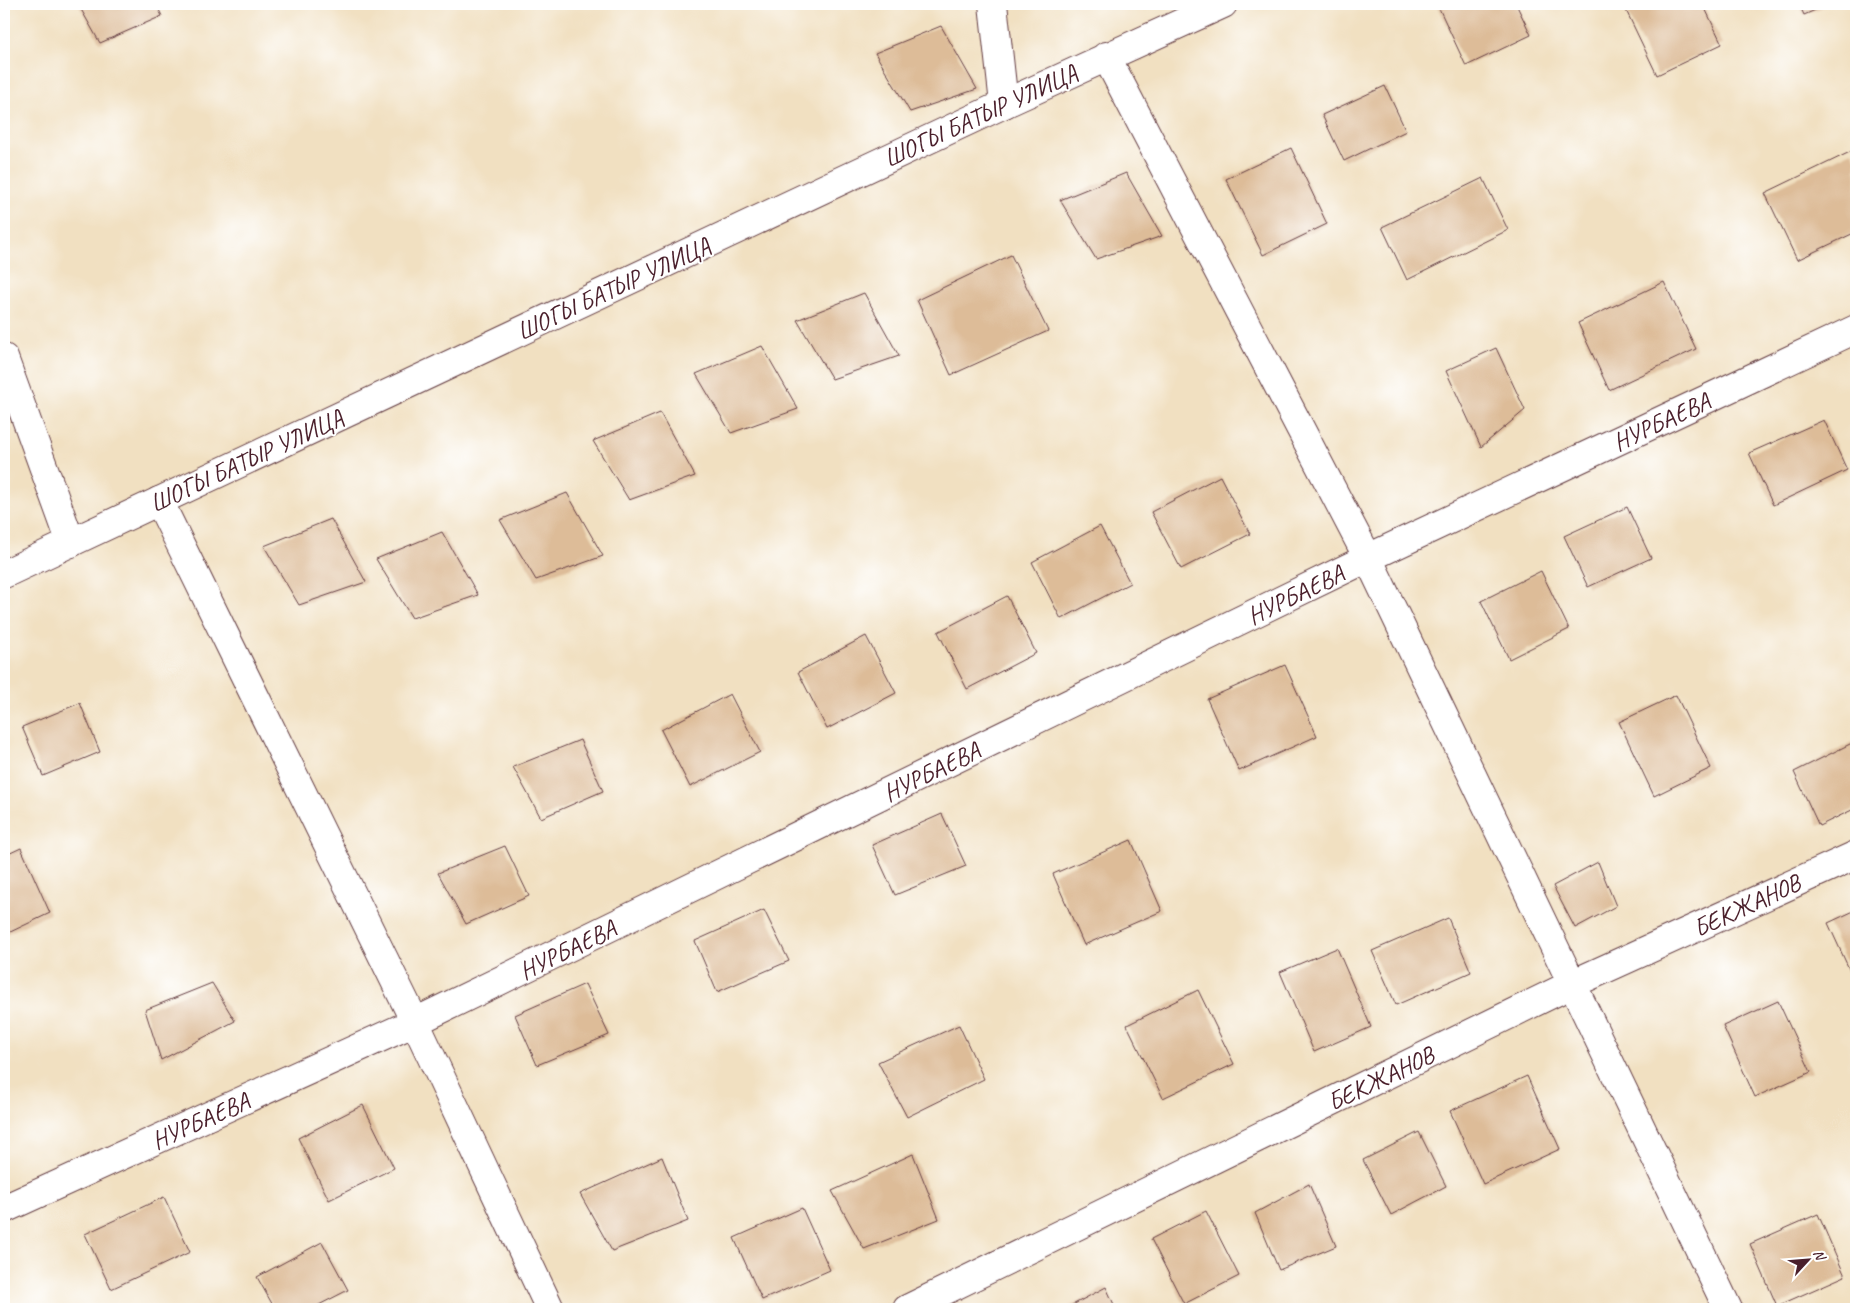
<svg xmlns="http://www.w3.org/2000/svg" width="1860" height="1313" viewBox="0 0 1860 1313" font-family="Caveat,sans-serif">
<rect width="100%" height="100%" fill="#fff"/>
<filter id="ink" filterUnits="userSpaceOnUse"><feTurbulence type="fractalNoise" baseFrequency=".02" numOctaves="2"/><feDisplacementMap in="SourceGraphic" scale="10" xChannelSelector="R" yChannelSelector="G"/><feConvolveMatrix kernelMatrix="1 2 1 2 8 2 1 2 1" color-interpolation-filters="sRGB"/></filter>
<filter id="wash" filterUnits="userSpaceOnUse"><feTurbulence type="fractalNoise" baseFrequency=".0096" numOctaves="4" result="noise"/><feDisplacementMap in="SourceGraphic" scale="20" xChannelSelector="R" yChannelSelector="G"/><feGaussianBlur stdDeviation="1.12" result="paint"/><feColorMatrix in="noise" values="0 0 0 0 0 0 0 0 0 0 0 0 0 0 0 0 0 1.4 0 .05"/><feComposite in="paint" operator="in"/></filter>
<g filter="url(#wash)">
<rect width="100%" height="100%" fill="#f1e0c1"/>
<g id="blocks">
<path fill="#ddbc98" d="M 78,4 L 156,4 L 162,16 L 100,43 Z
M 1437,4 L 1516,4 L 1531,35 L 1466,66 Z
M 1623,4 L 1703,4 L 1722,44 L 1657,75 Z
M 1799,4 L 1829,4 L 1804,15 Z
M 941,26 L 977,89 L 910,112 L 875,53 Z
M 1385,86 L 1406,131 L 1344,161 L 1322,115 Z
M 1291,148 L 1327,224 L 1263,255 L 1226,179 Z
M 1852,151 L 1856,160 L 1856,232 L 1797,260 L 1765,193 Z
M 1126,173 L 1162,236 L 1096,259 L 1060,200 Z
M 1483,178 L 1508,230 L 1407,280 L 1382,227 Z
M 1011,255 L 1048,331 L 951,375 L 917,300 Z
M 1664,282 L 1696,349 L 1609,390 L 1578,323 Z
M 864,293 L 899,356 L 832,379 L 797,320 Z
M 762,346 L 798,409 L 731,433 L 696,374 Z
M 1496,348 L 1525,410 L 1481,447 L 1446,371 Z
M 660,413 L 695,476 L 629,500 L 593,441 Z
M 1824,420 L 1847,470 L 1773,505 L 1749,453 Z
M 1220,476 L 1250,534 L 1181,569 L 1151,512 Z
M 567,493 L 603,556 L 536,580 L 500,520 Z
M 1627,507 L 1651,558 L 1588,587 L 1564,536 Z
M 331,519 L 366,582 L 299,605 L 264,546 Z
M 1100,526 L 1130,583 L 1061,619 L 1032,562 Z
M 442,532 L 478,595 L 412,618 L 376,559 Z
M 1541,571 L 1569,629 L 1509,659 L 1481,601 Z
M 1007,596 L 1036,653 L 967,689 L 938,632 Z
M 866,636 L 896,693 L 827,729 L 798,672 Z
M 1285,665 L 1317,736 L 1239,771 L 1207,699 Z
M 730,694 L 760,752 L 690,787 L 661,730 Z
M 1676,695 L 1711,768 L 1654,796 L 1619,722 Z
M 80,703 L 100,752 L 43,776 L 22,727 Z
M 580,740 L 603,791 L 541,818 L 513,767 Z
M 1856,741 L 1856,808 L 1819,826 L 1794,772 Z
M 942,814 L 966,866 L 895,895 L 872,845 Z
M 1131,840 L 1162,911 L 1084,945 L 1053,874 Z
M 505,846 L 529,896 L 466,924 L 438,873 Z
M 21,848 L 50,913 L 4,935 L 4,856 Z
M 1598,862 L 1616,906 L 1575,928 L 1553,886 Z
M 764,910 L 789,961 L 717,992 L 695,941 Z
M 1856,910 L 1856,981 L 1855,982 L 1828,923 Z
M 1448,918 L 1471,972 L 1396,1005 L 1372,951 Z
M 1337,948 L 1371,1027 L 1314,1052 L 1280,972 Z
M 212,983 L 235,1021 L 161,1060 L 145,1010 Z
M 585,984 L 609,1035 L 537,1065 L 515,1015 Z
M 1198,990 L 1234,1064 L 1163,1098 L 1127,1025 Z
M 1778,1001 L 1811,1072 L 1755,1097 L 1723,1026 Z
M 959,1025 L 984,1079 L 907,1117 L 878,1062 Z
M 1527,1076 L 1560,1149 L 1483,1184 L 1450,1111 Z
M 363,1105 L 394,1168 L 329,1200 L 298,1138 Z
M 1419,1132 L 1446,1186 L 1391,1215 L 1363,1160 Z
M 913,1154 L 939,1219 L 864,1249 L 832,1191 Z
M 662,1157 L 688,1221 L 612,1251 L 580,1194 Z
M 1309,1184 L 1336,1246 L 1279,1270 L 1255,1213 Z
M 164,1197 L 190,1252 L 111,1289 L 85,1234 Z
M 802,1208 L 830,1270 L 762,1300 L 734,1238 Z
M 1206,1211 L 1239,1276 L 1184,1304 L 1151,1239 Z
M 1818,1214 L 1845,1276 L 1777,1306 L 1750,1244 Z
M 322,1242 L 348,1290 L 311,1309 L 275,1309 L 257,1277 Z
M 1106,1287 L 1116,1309 L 1065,1309 Z"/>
</g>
</g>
<g filter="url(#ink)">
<use href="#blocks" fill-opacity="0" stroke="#633c42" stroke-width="1"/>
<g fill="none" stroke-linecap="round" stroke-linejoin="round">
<g stroke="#633c42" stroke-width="30">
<path id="street" d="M 993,4 L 1004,104
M 1106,56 L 1368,558 L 1728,1309
M 4,358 L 71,543
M 159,501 L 415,1022 L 550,1309
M 4,1209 L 415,1022 L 1368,558 L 1856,329
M 907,1309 L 1572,984 L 1856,855"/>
</g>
<g stroke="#633c42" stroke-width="30">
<path id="secondary" d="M 4,574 L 1004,104 L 1223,4"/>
</g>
<use href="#street" stroke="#fff" stroke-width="28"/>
<use href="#secondary" stroke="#fff" stroke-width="28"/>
</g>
</g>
<g text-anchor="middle" stroke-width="4" stroke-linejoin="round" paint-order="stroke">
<g font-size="25" fill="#4a1f2b" stroke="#fff">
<text transform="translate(980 115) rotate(-25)" y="9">ШОГЫ БАТЫР УЛИЦА</text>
<text transform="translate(613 288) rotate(-25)" y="9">ШОГЫ БАТЫР УЛИЦА</text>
<text transform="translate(1661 421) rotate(-25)" y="9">НУРБАЕВА</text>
<text transform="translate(246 460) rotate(-25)" y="9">ШОГЫ БАТЫР УЛИЦА</text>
<text transform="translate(1295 594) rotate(-26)" y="9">НУРБАЕВА</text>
<text transform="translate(931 771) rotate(-26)" y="9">НУРБАЕВА</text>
<text transform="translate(1746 905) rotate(-25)" y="9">БЕКЖАНОВ</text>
<text transform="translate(567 949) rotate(-26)" y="9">НУРБАЕВА</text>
<text transform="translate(1380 1078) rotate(-26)" y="9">БЕКЖАНОВ</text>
<text transform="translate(200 1120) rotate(-24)" y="9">НУРБАЕВА</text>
</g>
</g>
<rect width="1860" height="1313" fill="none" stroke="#fff" stroke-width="20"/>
<g transform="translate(1808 1260) rotate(64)" stroke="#ffffff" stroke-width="4" paint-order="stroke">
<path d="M0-4L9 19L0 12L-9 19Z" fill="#4a1f2b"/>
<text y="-8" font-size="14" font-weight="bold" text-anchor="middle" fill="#4a1f2b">N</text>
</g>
</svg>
